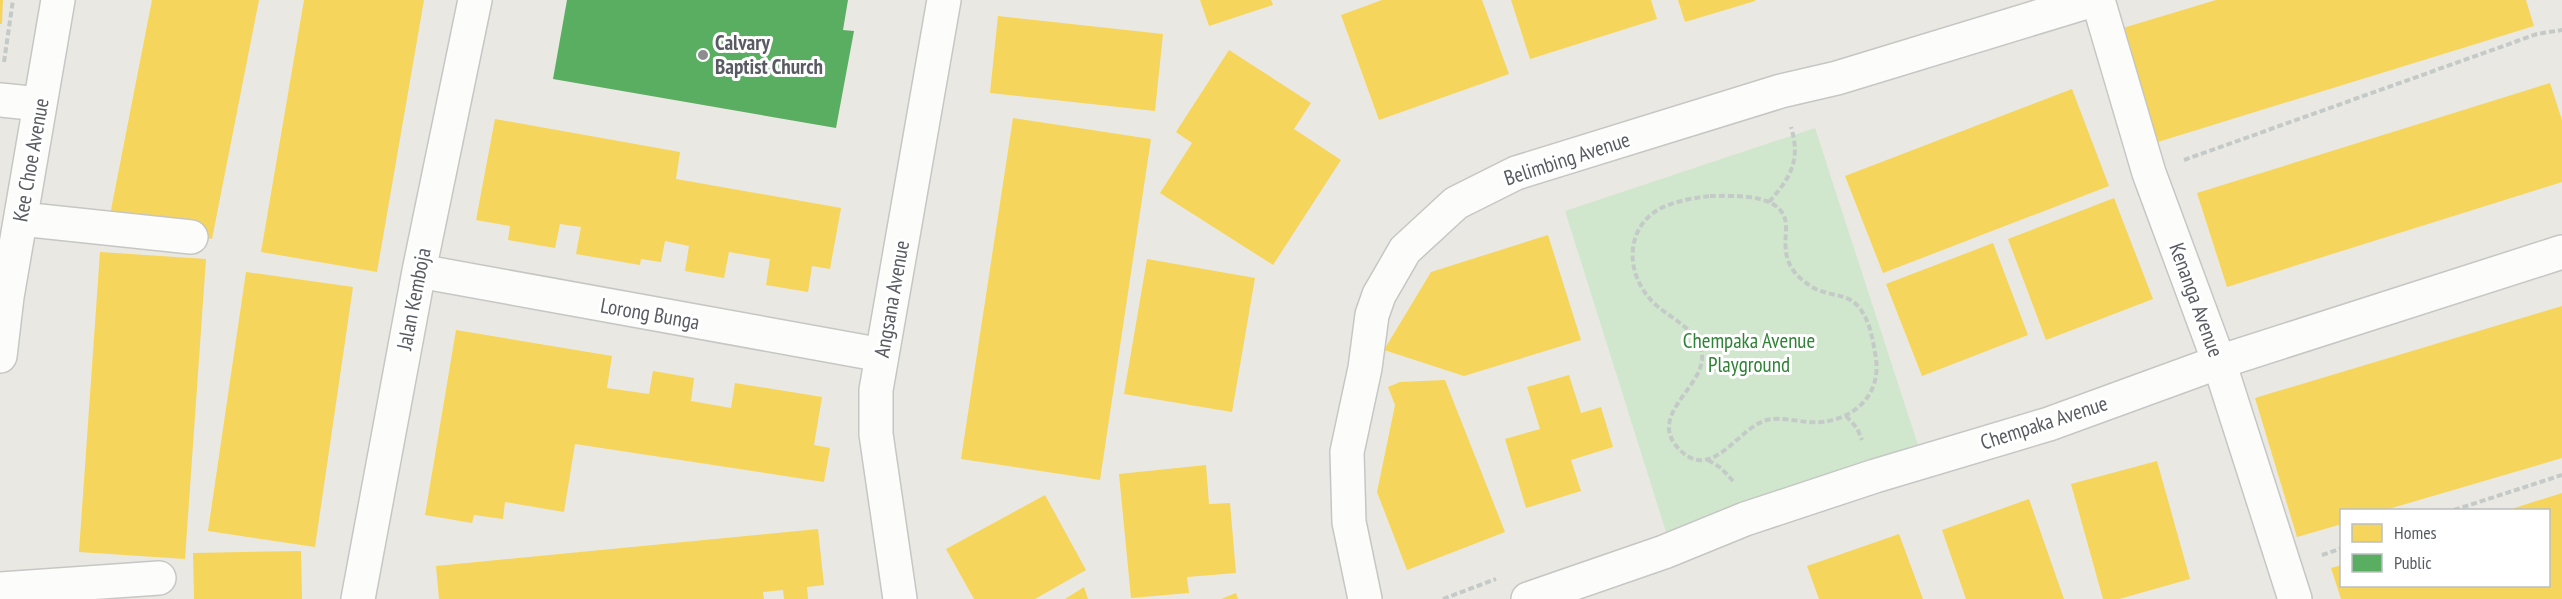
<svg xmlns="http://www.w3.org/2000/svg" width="2562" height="599" viewBox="0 0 2562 599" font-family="'PT Sans Narrow',sans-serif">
<rect width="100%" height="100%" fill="#eae8e2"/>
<path fill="#d0e7cd" d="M 1815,128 L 1918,445 L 1666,532 L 1565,211 Z"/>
<path fill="#f6d55c" d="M 0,0 L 3,0 L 2,24 L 0,24 Z
M 152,0 L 259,0 L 212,239 L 109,220 Z
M 304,0 L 424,0 L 377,272 L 261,252 Z
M 1200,0 L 1271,0 L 1273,5 L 1209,26 Z
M 1382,0 L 1482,0 L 1509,74 L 1379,120 L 1341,15 Z
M 1511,0 L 1651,0 L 1657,19 L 1530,59 Z
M 1678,0 L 1755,0 L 1755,1 L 1685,22 Z
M 2216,0 L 2526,0 L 2534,26 L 2148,145 L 2113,31 Z
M 998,16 L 1163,34 L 1155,111 L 990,93 Z
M 1229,50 L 1311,103 L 1294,129 L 1341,160 L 1273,265 L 1160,193 L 1192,143 L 1176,132 Z
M 2550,83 L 2562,120 L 2562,182 L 2227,287 L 2197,193 Z
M 2072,89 L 2109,186 L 1883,273 L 1845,176 Z
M 1013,118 L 1151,139 L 1100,480 L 961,459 Z
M 495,119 L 680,152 L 676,179 L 841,208 L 830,269 L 812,266 L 808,292 L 766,285 L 770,259 L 729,252 L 724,278 L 685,271 L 689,246 L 665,241 L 661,262 L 641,259 L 640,265 L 576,254 L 581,227 L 560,224 L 555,248 L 508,240 L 510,226 L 476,220 Z
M 2114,198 L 2153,299 L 2046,340 L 2008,239 Z
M 1548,235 L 1581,340 L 1464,376 L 1384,350 L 1431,272 Z
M 1993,243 L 2028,335 L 1922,376 L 1886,284 Z
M 100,252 L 206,259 L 185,559 L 79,552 Z
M 1147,259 L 1255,278 L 1232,412 L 1124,394 Z
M 246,272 L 353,287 L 315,547 L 208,531 Z
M 2562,306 L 2562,458 L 2385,510 L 2342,510 L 2342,524 L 2297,537 L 2255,398 Z
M 456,330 L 612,356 L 607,388 L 649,394 L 653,371 L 694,378 L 691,401 L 731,408 L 735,383 L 822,397 L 814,445 L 830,448 L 824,482 L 575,444 L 564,512 L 505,502 L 503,519 L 474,515 L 472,523 L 425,515 Z
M 1569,375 L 1581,413 L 1601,407 L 1613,447 L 1571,460 L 1581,491 L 1526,508 L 1505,439 L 1540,429 L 1527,387 Z
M 1445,380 L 1505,532 L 1407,570 L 1377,492 L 1395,405 L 1388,387 L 1400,382 Z
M 2157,461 L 2190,579 L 2119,599 L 2103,599 L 2071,484 Z
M 1206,465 L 1209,504 L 1230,503 L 1236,573 L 1187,577 L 1189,593 L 1131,598 L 1119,474 Z
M 2562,493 L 2562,599 L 2341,599 L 2331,568 L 2342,565 L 2342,586 L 2548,586 L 2548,510 L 2508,510 Z
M 1045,495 L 1086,570 L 1035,599 L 974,599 L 946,549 Z
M 2029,499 L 2064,599 L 1966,599 L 1942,530 Z
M 818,529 L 824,585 L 807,587 L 808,599 L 784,599 L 783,590 L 763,592 L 764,599 L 439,599 L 436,566 Z
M 1899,534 L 1923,599 L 1819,599 L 1807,566 Z
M 301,551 L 302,599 L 194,599 L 193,553 Z
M 1084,587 L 1088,599 L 1065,599 Z
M 1236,593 L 1238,599 L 1221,599 Z"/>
<path fill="#5aae61" d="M 567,0 L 848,0 L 843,30 L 854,31 L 836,128 L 553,79 Z"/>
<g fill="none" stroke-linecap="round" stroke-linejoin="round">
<g stroke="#c6c6c5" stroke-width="36">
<path id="street" d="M 2098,0 L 2149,173 L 2219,362 L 2295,599
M 0,100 L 40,104
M 21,219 L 191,237
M 419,271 L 882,355
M 0,356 L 7,297 L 58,0
M 0,589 L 159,578
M 358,599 L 419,271 L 475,0
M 900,599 L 876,434 L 876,390 L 944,0
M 1365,599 L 1349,522 L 1347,452 L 1365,368 L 1372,315 L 1379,295 L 1405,250 L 1456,203 L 1516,173 L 1781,91 L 1837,78 L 2093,0
M 1528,599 L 1664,552 L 1745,519 L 1875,476 L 2049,424 L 2219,362 L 2562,252"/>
</g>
<path stroke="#c4cac7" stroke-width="4" stroke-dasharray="6 3" stroke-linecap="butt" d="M 4,62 L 13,0
M 2184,160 L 2537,34 L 2562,30
M 1710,196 C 1735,196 1788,192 1786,229 C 1785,248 1784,260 1797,275 C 1804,282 1814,290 1824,292 C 1836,296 1847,295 1857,305 C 1870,319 1873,340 1876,359 C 1881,394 1855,419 1821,422 C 1804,424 1784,416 1767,420 C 1742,427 1723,463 1698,460 C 1690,459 1684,454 1679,449 C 1646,415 1705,387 1702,355 C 1699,328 1667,318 1651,300 C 1625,272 1625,227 1661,208 C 1676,201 1694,198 1710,196 Z
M 1769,202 C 1791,177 1801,160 1791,127
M 1846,416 L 1857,428 L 1862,440
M 1708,460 L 1721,468 L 1734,482
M 2454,510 L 2562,475
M 2322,555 L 2342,548
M 1443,599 L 1496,579"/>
<use href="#street" stroke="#fcfcfb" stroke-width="33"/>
</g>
<circle fill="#8b8d8f" stroke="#fff" stroke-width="2" cx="703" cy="55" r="6"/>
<g text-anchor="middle" stroke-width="6" stroke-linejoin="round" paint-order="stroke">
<g font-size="21" font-weight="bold" fill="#585c62" stroke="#fff" text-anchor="start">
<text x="715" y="50">Calvary<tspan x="715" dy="24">Baptist Church</tspan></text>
</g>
<g font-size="21" fill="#585c62" stroke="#fff">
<text transform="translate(1567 159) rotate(-18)" y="7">Belimbing Avenue</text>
<text transform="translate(31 160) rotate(-80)" y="7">Kee Choe Avenue</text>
<text transform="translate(414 299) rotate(-79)" y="7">Jalan Kemboja</text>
<text transform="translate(892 299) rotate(-80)" y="7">Angsana Avenue</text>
<text transform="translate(2196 300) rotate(70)" y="7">Kenanga Avenue</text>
<text transform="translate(650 314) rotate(10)" y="7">Lorong Bunga</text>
<text transform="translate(2044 423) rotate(-18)" y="7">Chempaka Avenue</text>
</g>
<g font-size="21" fill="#2f8236" stroke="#fff">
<text x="1749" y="348">Chempaka Avenue<tspan x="1749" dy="24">Playground</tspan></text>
</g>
</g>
<rect x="2340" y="509" width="210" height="78" fill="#ffffff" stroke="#bcbec0" stroke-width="1.5"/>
<rect x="2352" y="524" width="30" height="18" fill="#f6d55c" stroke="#bcbec0" stroke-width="1.5"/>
<text x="2394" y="539" font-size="18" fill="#585c62">Homes</text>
<rect x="2352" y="554" width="30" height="18" fill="#5aae61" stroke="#bcbec0" stroke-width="1.5"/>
<text x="2394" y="569" font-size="18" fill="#585c62">Public</text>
</svg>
